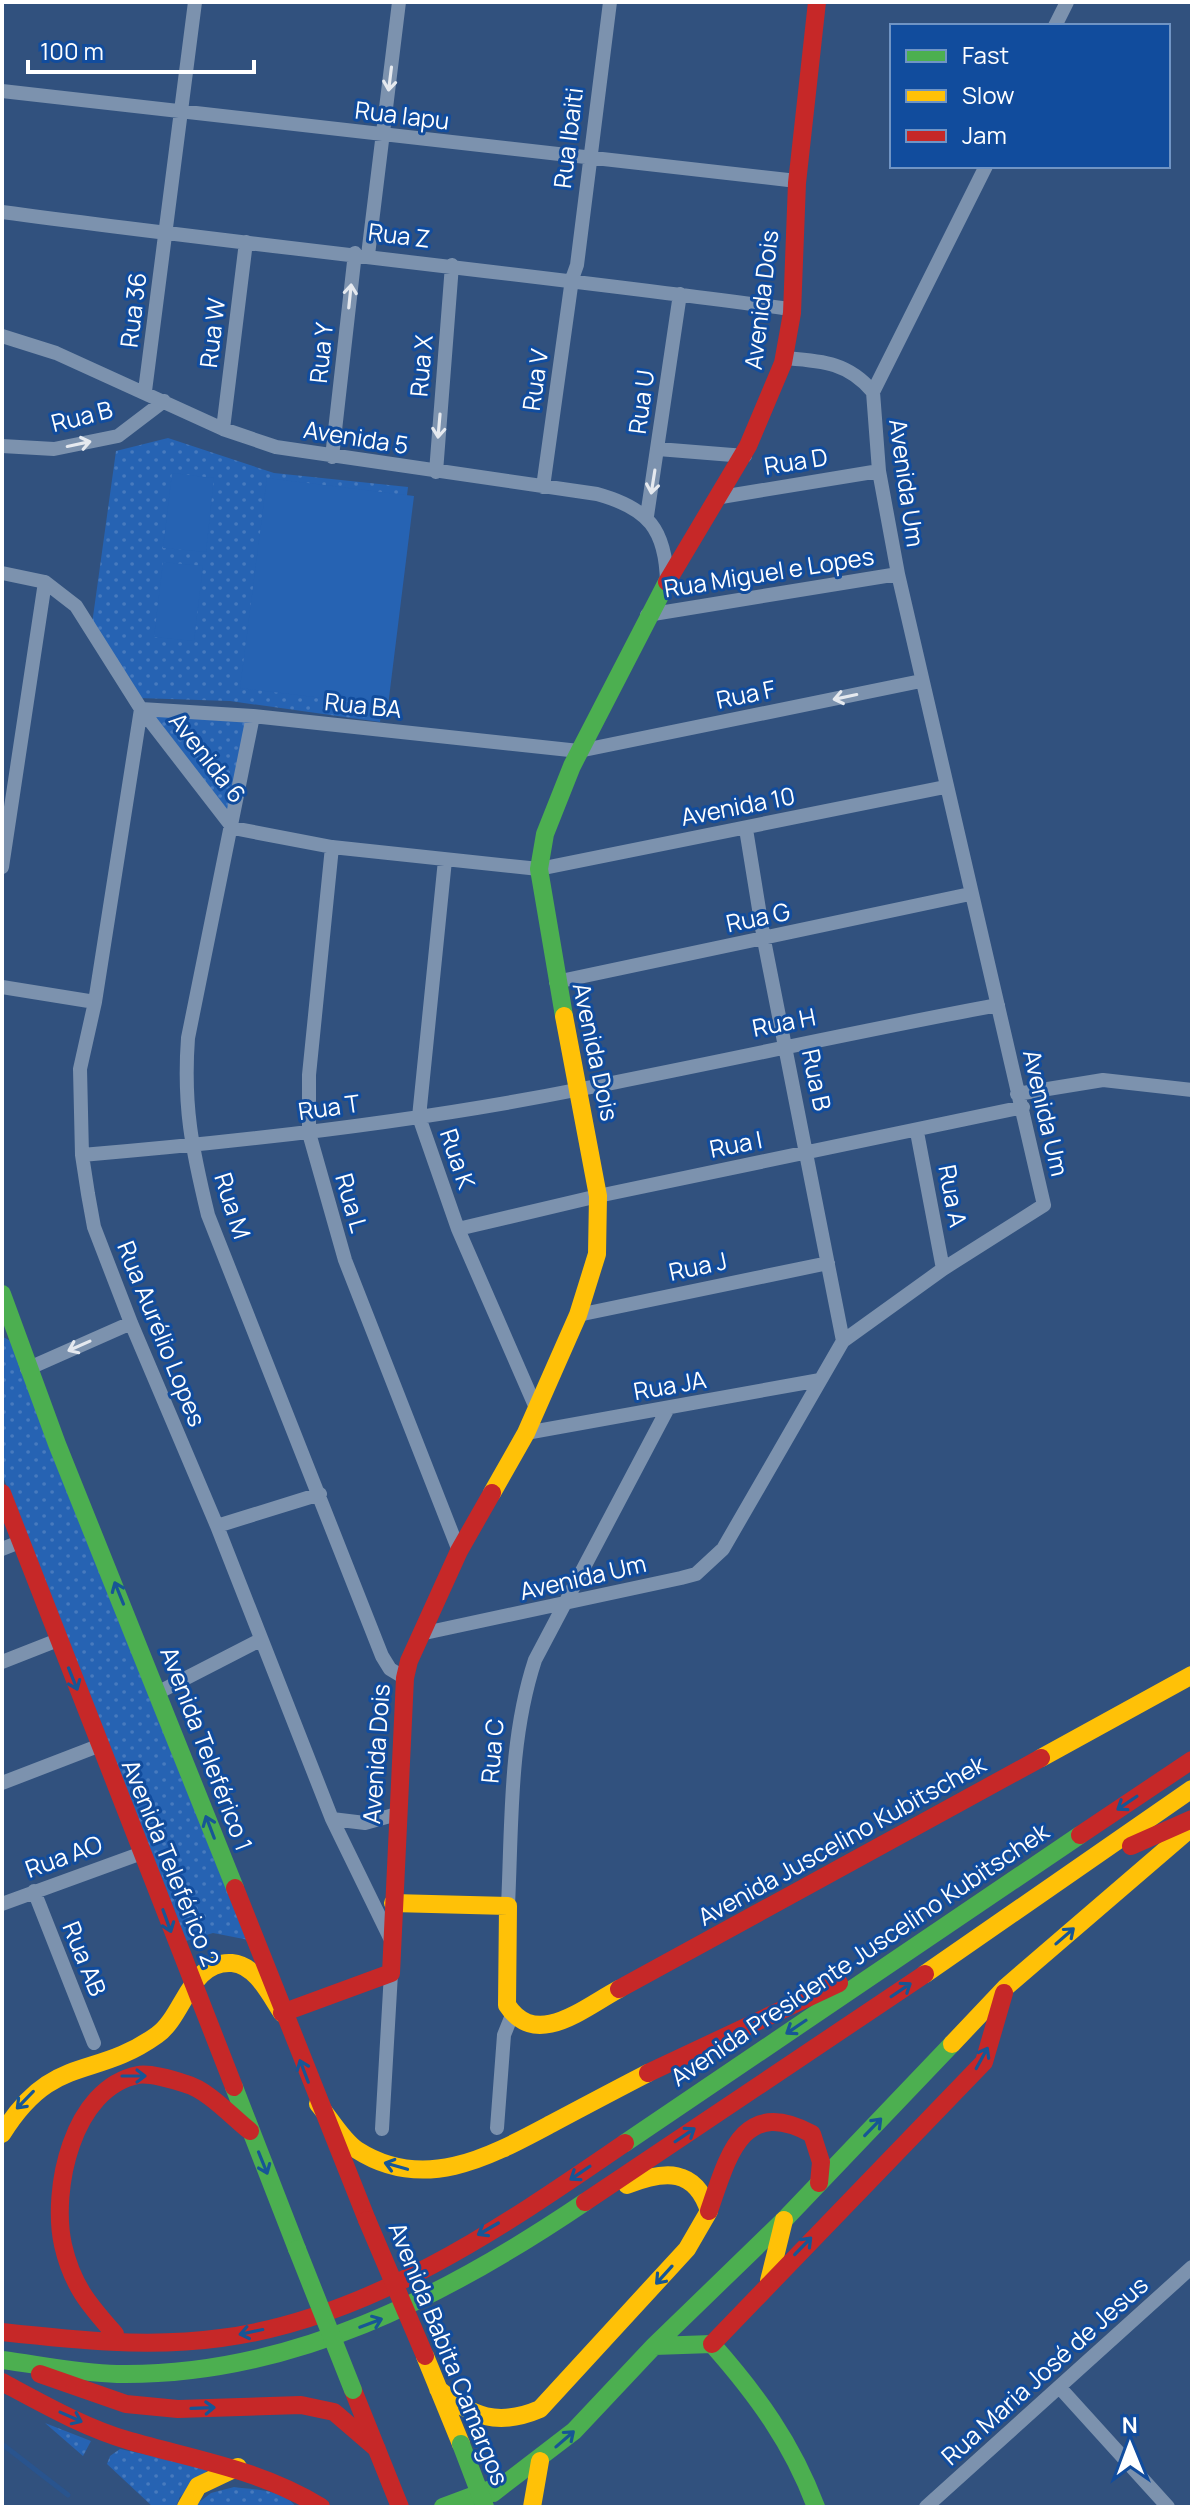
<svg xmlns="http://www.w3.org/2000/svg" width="1194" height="2509" viewBox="0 0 1194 2509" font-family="Manrope,sans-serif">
<defs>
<pattern id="grass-dots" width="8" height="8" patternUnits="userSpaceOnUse" patternTransform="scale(2)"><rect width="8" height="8" fill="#2663b3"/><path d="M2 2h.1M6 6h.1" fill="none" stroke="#477abe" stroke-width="1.8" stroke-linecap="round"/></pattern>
</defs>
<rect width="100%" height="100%" fill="#31517e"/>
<path fill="url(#grass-dots)" d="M 168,438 L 274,473 L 408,487 L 380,722 L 230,701 L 138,698 L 92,624 L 116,451 Z
M 141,709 L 253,716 L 233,828 Z
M 3,1337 L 13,1342 L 249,1940 L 213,1933 L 186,1941 L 2,1474 Z
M 45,2423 L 91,2441 L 83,2456 Z
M 120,2449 L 210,2468 L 179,2498 L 176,2507 L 153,2507 L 107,2464 L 110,2456 Z
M 234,2487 C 254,2490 284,2489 296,2507 L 193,2507 L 211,2493 Z"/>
<path fill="#2663b3" d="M 172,473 L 214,478 L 206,552 L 163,548 Z
M 267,478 L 414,496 L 388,706 L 240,688 Z
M 163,562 L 203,566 L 194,641 L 154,637 Z"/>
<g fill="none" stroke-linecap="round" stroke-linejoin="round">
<path stroke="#29548e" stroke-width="5" d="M 2,2444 L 68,2495"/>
<path stroke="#7c92ae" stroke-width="14" d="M 1055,26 L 1067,2
M 2,91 L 797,181
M 2,212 C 264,247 528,274 790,309
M 368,255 L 399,2
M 2,336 L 56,353 L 223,429 L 276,447 L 597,494 C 648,508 666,529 667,583
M 145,391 L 195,2
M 873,392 L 986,166
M 223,429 L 246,242
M 2,446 L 54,449 L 118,436 L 164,401
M 658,449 L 745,456
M 332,457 L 355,253
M 436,472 L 452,265
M 543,487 L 572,279 L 577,265 L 610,2
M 721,497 L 879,471
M 647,516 L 680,294
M 2,573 L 45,582 L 76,606 L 141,709 L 233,828 L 332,847 L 539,869 L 945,787
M 647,615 L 898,574
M 253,716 L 188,1038 C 183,1106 192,1149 208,1215 L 382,1656 L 390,1669 L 405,1678
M 746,829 L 764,940 L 843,1341
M 332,847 L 309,1075 L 309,1133 L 345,1260 L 459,1551
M 445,860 L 419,1117 L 458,1229 L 536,1408
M 2,867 L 45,582
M 556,982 L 970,894
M 2,987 L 95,1002
M 1017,1094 L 1103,1080 L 1192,1090
M 917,1132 L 943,1269
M 82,1155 C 249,1141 416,1122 581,1089 C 720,1062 858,1031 998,1005
M 458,1229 L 598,1196 L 1023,1107
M 578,1315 L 828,1263
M 27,1369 L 131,1323
M 526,1433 L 820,1380
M 217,1526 L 320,1494
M 2,1549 L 22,1541
M 420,1634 L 681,1578 L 696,1574 L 723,1549 L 843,1341 L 943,1269 L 1044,1205 L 898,574 L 879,471 L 873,392 C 848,362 822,361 784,358
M 2,1662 L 58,1640
M 159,1692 L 260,1640
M 2,1783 L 98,1746
M 332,1819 L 365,1823 L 397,1814
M 34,1891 L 94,2043
M 2,1904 L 142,1853
M 508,1906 C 512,1823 509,1739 535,1660 L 667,1410
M 391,1940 L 332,1819 L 217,1526 L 131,1323 L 94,1227 L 88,1194 L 82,1155 L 80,1069 L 95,1002 L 141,709 L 253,716 L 579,751 L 921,681
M 497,2128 L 504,2035 L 512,2015
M 382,2129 L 391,1973
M 1061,2389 L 1168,2507
M 926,2507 L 1192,2267"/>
<path stroke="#4caf50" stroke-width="18" d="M 564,1016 L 539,869 L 545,834 L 572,766 L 667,582
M 2,1294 L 57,1444 L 235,1888
M 234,2087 L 297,2249
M 625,2143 L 1080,1835
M 712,2344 C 757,2395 792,2443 816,2507
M 654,2346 L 712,2344
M 2,2360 C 40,2365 79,2373 117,2374 C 290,2377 446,2296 585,2202
M 493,2493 L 574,2431 L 654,2346 L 784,2220 L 952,2044
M 443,2507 L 502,2485"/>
<path stroke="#ffc107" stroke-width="18" d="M 492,1493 L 526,1433 L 578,1315 L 597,1254 L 598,1196 L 564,1016
M 1041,1758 L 1192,1675
M 393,1903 L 508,1906 L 507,2005 C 536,2050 585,2007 619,1989
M 925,1974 L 1192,1789
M 952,2044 L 1006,1987 L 1192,1827
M 318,2104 C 330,2118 342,2140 357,2150 C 424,2193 489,2157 551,2124 C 583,2107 615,2090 648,2073
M 2,2134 C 53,2052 93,2081 157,2035 C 184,2016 190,1960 232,1963 C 256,1965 270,1995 282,2013
M 769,2281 L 784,2220
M 425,2356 L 461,2444
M 438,2389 C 472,2417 498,2427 540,2409 L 687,2249 L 709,2211 C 695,2168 665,2170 627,2185
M 186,2507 L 198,2486 L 238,2467
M 532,2507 L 540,2461"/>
<path stroke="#c62828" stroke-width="18" d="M 667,582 L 748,446 L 783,363 L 792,313 L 797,183 L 817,2
M 2,1493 L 234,2087
M 1080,1835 L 1192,1760
M 1131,1846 L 1192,1819
M 235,1888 L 367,2220
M 619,1989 L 1041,1758
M 282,2013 L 391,1973 L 405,1678 L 409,1661 L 459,1551 L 492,1493
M 648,2073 L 839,1983
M 585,2202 L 925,1974
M 709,2211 C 728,2156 742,2096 812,2134 L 821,2162 L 819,2183
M 2,2332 C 75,2340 148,2348 221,2338 C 369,2319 504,2226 625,2143
M 115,2334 C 89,2305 72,2285 63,2245 C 51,2190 72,2088 138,2075 C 149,2073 174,2080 186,2084 C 208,2090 232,2117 250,2131
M 712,2344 L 984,2062 L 1004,1993
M 40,2374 L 126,2404 L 178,2409 L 301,2405 L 334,2412 L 377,2449
M 2,2382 C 43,2404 85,2428 130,2441 C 197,2460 261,2470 321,2507
M 353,2390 L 400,2507"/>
<path stroke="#4caf50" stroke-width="18" d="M 297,2249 L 353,2390
M 461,2444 L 485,2507"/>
<path stroke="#c62828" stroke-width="18" d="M 367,2220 L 425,2356"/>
</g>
<defs><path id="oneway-shaft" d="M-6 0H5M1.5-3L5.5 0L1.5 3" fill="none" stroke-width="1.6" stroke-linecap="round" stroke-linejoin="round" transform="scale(2)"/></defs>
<g stroke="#e5e9ef">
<use href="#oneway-shaft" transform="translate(390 79) rotate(97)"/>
<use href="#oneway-shaft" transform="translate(350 296) rotate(-84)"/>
<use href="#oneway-shaft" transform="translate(439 426) rotate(95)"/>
<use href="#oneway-shaft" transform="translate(79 444) rotate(-12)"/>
<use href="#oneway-shaft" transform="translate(653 482) rotate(99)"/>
<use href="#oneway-shaft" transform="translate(845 697) rotate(168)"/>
<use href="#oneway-shaft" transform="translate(79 1346) rotate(156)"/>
</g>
<g stroke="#175695">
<use href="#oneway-shaft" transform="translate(119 1593) rotate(-112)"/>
<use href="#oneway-shaft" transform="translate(73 1679) rotate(68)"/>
<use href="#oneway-shaft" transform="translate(1127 1803) rotate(146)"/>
<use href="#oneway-shaft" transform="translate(210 1827) rotate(-111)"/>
<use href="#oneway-shaft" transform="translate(167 1921) rotate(70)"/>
<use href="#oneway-shaft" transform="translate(1065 1936) rotate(-41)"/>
<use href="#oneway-shaft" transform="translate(901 1990) rotate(-34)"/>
<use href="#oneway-shaft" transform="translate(796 2027) rotate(146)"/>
<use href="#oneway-shaft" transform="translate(982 2058) rotate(-61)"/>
<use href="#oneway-shaft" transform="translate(304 2071) rotate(-111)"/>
<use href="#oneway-shaft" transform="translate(134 2076)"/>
<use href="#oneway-shaft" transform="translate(25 2100) rotate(134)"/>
<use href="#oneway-shaft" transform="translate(873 2127) rotate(-46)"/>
<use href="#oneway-shaft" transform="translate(685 2135) rotate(-34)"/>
<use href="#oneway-shaft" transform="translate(263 2163) rotate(68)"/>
<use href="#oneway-shaft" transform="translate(396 2166) rotate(-164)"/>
<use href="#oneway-shaft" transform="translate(580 2173) rotate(146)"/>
<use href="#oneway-shaft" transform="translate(488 2229) rotate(150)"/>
<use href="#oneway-shaft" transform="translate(803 2246) rotate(-46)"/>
<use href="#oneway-shaft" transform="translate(664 2275) rotate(132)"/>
<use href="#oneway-shaft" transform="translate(371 2323) rotate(-21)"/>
<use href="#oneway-shaft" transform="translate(251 2332) rotate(168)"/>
<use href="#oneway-shaft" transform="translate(203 2408) rotate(-2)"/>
<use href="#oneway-shaft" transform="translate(71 2417) rotate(24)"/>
<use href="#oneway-shaft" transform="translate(565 2439) rotate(-41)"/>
</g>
<g text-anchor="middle" stroke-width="6" stroke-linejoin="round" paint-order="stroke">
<g font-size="24" fill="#fff" stroke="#114c9d">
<text transform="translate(402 116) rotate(7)" y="8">Rua Iapu</text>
<text transform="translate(569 138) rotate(-83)" y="8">Rua Ibaiti</text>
<text transform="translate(399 236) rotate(7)" y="8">Rua Z</text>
<text transform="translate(762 300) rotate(-83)" y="8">Avenida Dois</text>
<text transform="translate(134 310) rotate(-83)" y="8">Rua 36</text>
<text transform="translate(213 333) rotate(-83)" y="8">Rua W</text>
<text transform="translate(322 353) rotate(-84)" y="8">Rua Y</text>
<text transform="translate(422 366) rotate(-85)" y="8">Rua X</text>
<text transform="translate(536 380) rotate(-82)" y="8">Rua V</text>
<text transform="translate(642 402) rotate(-82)" y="8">Rua U</text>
<text transform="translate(82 417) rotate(-14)" y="8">Rua B</text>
<text transform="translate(356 438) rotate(9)" y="8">Avenida 5</text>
<text transform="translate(796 462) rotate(-9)" y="8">Rua D</text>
<text transform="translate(906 483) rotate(82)" y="8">Avenida Um</text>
<text transform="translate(769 573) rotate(-9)" y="8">Rua Miguel e Lopes</text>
<text transform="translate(746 695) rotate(-12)" y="8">Rua F</text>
<text transform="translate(363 706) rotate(6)" y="8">Rua BA</text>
<text transform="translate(207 758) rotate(52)" y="8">Avenida 6</text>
<text transform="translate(738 807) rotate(-11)" y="8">Avenida 10</text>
<text transform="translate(758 918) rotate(-12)" y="8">Rua G</text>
<text transform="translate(784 1023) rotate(-11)" y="8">Rua H</text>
<text transform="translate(595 1052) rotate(78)" y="8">Avenida Dois</text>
<text transform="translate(816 1080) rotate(78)" y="8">Rua B</text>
<text transform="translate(329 1108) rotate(-8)" y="8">Rua T</text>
<text transform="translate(1045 1113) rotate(77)" y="8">Avenida Um</text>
<text transform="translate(736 1145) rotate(-11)" y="8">Rua I</text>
<text transform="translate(457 1159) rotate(71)" y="8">Rua K</text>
<text transform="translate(952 1196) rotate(79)" y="8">Rua A</text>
<text transform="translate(351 1203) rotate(74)" y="8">Rua L</text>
<text transform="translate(232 1206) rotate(72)" y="8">Rua M</text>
<text transform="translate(698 1267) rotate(-12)" y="8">Rua J</text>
<text transform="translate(161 1334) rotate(68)" y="8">Rua Aurélio Lopes</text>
<text transform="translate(670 1386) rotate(-10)" y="8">Rua JA</text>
<text transform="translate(583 1578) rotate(-13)" y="8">Avenida Um</text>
<text transform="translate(206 1749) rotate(69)" y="8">Avenida Teleférico 1</text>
<text transform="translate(493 1751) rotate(-85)" y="8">Rua C</text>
<text transform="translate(377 1754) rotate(-86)" y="8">Avenida Dois</text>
<text transform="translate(842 1841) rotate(-29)" y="8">Avenida Juscelino Kubitschek</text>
<text transform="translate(64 1857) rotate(-20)" y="8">Rua AO</text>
<text transform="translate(170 1863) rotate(68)" y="8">Avenida Teleférico 2</text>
<text transform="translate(860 1955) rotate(-34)" y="8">Avenida Presidente Juscelino Kubitschek</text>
<text transform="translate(84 1959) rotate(68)" y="8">Rua AB</text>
<text transform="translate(448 2354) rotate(68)" y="8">Avenida Babita Camargos</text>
<text transform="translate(1045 2371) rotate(-42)" y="8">Rua Maria José de Jesus</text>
</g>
</g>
<rect width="1194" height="2509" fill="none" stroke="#ffffff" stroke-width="8"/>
<rect x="890" y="24" width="280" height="144" fill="#114c9d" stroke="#7094c4" stroke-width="2"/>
<rect x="906" y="50" width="40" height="12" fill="#4caf50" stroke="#7094c4" stroke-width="2"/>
<text x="962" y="64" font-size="24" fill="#ffffff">Fast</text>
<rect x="906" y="90" width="40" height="12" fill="#ffc107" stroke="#7094c4" stroke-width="2"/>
<text x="962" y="104" font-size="24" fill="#ffffff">Slow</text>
<rect x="906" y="130" width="40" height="12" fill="#c62828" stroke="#7094c4" stroke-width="2"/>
<text x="962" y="144" font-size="24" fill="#ffffff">Jam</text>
<g transform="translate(1130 2445) rotate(359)" stroke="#114c9d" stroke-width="6" paint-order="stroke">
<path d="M0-6L14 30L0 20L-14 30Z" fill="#ffffff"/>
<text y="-12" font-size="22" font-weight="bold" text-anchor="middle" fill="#ffffff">N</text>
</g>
<path d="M28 60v12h226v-12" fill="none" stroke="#ffffff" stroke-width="4"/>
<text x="40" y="60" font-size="24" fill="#ffffff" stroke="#114c9d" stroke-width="6" paint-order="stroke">100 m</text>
</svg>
